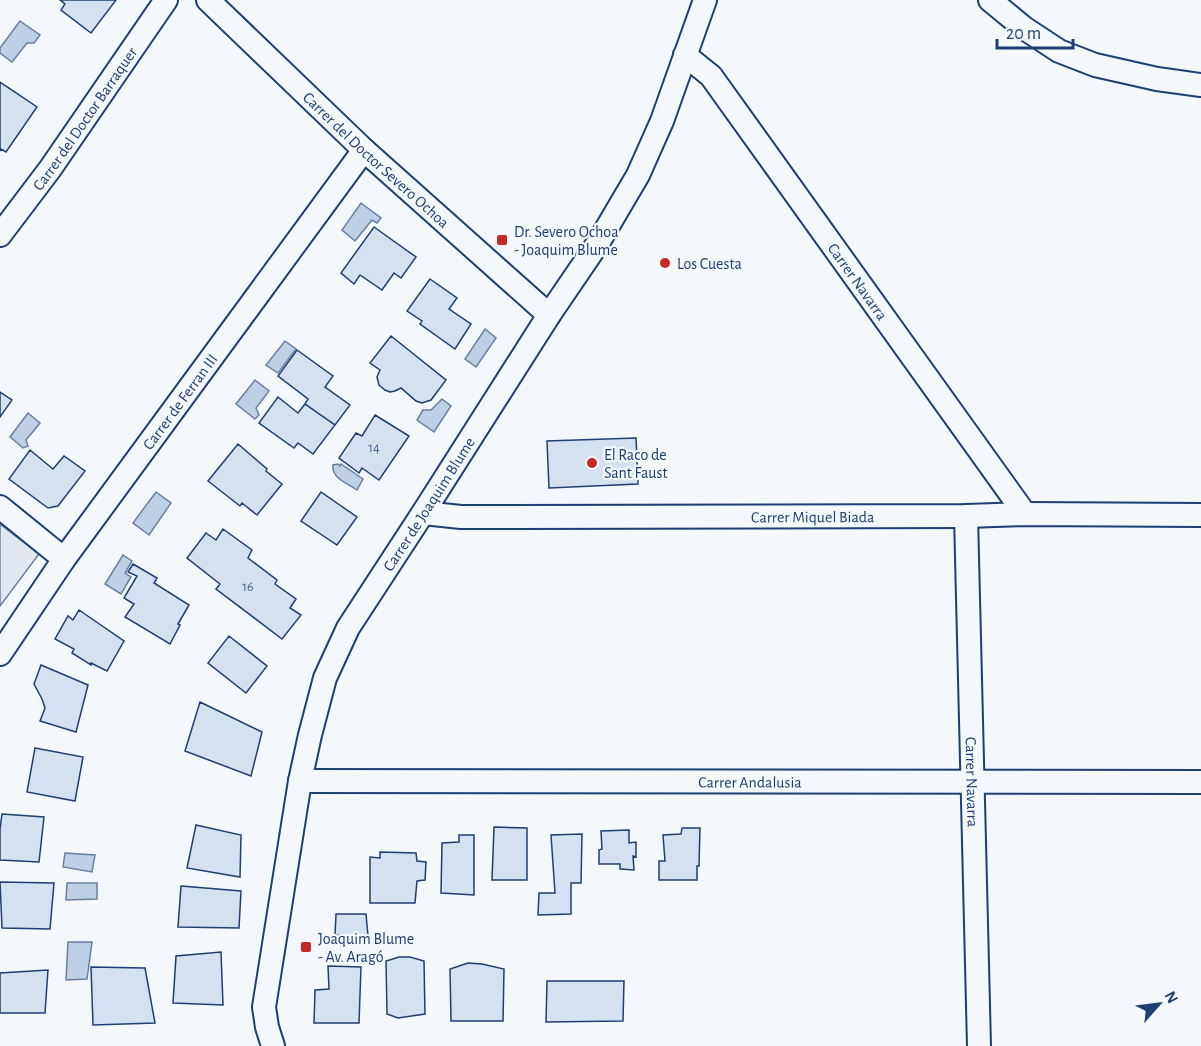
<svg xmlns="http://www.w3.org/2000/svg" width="1201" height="1046" viewBox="0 0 1201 1046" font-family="'Alegreya Sans',sans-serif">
<rect width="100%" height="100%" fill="#f4f7fb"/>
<path fill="#e3e8f0" stroke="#687fa3" stroke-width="1.5" d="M 0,524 L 39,554 L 0,606 Z"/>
<path fill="#bed0e5" stroke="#687fa3" stroke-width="1.5" d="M 20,21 L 40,35 L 34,43 L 27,43 L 12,62 L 0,53 L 0,48 Z
M 361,203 L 381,218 L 377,223 L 372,220 L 355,241 L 342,230 Z
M 485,329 L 496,338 L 476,367 L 465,359 Z
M 285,341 L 296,349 L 278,373 L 266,365 Z
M 255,380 L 269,391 L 256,408 L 259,415 L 255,419 L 236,404 Z
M 442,399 L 451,406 L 434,432 L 417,420 L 423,410 L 431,410 Z
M 28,413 L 40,423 L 26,440 L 28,446 L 23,448 L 10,437 Z
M 338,464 L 340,466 L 341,464 L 363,479 L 357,490 C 347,483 331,478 333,465 Z
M 156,492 L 171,503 L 149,535 L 133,523 Z
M 123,555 L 132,561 L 125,573 L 131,577 L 121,594 L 105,584 Z
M 65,853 L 95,855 L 92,872 L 63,867 Z
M 67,883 L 97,883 L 97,899 L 66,900 Z
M 68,942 L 92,942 L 87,979 L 66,980 Z"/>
<path fill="#d5e0f0" stroke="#1d3f73" stroke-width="1.5" d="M 60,0 L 116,0 L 91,33 L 61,10 L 65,4 Z
M 0,82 L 37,107 L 6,152 L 1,149 L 0,151 Z
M 374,227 L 416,257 L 401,278 L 394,273 L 382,290 L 360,275 L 354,284 L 341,273 Z
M 430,279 L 457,298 L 449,309 L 471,324 L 455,349 L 420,324 L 422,321 L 407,311 Z
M 391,336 L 446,380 L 431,400 L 422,403 L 416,401 L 401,388 L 395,391 L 390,392 L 385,390 L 379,385 L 377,377 L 380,370 L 370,363 Z
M 297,350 L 333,376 L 325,387 L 350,405 L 335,425 L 305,404 L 308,399 L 278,376 Z
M 0,392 L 12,400 L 0,417 Z
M 278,397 L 298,413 L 305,404 L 335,425 L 313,454 L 298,443 L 294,448 L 259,423 Z
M 375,415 L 409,436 L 379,480 L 362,468 L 359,473 L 339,458 L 356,433 L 362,436 Z
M 636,438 L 638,484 L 549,488 L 547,441 Z
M 238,444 L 267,469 L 266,471 L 282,484 L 257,515 L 242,503 L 240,506 L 208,481 Z
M 30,450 L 53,469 L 64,456 L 85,471 L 58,506 L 48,508 L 9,479 Z
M 321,492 L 357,517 L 337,545 L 301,521 Z
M 223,529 L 252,550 L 248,558 L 277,580 L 275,584 L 296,599 L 290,608 L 301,615 L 282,639 L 216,589 L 220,584 L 187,558 L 206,533 L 216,540 Z
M 133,564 L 157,578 L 154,583 L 189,605 L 178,624 L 180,625 L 170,644 L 125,617 L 134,604 L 124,598 L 137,576 L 128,572 Z
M 79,610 L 124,641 L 107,671 L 91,663 L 91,665 L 72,653 L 74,649 L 55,639 L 68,616 L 73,620 Z
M 229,636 L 267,666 L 246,693 L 208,663 Z
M 41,665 L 88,685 L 76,732 L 40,721 L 45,708 L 42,699 L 34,684 Z
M 200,702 L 262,732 L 251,776 L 185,751 Z
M 35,748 L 83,757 L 75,801 L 27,792 Z
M 2,814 L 44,817 L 39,862 L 0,860 L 0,829 Z
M 196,825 L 241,835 L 240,877 L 187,868 Z
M 494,827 L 527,828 L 527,880 L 492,880 Z
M 682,828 L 700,828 L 699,866 L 697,866 L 697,880 L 659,880 L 659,861 L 665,861 L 663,835 L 681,834 Z
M 629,830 L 629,843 L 636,842 L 636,857 L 633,856 L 634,870 L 620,869 L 620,864 L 599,864 L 599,850 L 602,849 L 601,831 Z
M 582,834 L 581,883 L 571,883 L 571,914 L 538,915 L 539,893 L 555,893 L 551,835 Z
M 459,835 L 474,835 L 474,895 L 441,893 L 442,843 L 459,842 Z
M 380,852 L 416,853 L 417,861 L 426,862 L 425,880 L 417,881 L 415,903 L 370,903 L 370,857 L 380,858 Z
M 0,882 L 54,883 L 50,929 L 2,928 Z
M 181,886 L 241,891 L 239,928 L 178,927 Z
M 336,914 L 366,914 L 368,936 L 335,935 Z
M 221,952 L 223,1005 L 173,1003 L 176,956 Z
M 399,957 L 410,957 L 424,961 L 425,1014 L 398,1018 L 387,1014 L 386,961 Z
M 468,963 L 482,964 L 504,969 L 503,1021 L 451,1021 L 450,969 Z
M 328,966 L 361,967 L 359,1023 L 314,1023 L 315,990 L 329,989 Z
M 91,967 L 145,968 L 155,1023 L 93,1025 Z
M 48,970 L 45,1013 L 0,1013 L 0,973 Z
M 547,981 L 624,981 L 623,1021 L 546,1022 Z"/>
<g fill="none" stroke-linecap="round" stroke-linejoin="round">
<g stroke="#1d3f73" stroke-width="26">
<g id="minor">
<path id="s1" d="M 208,0 L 364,150 L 549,315"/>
<path d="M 990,0 L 1024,28 L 1059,51 L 1095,65 L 1157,79 L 1201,85"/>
<path id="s2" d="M 685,55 L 711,76 L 1025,514"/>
<path id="s3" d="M 0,235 L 50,169 L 166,0"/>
<path d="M 0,507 L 64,559"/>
<path id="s4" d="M 423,513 L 461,517 L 966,516 L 1025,514 L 1201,515"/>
<path id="s5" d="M 966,516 L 979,1046"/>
<path id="s6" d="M 0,654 L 64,559 L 364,150"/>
<path id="s7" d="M 300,781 L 1201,782"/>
<path id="s8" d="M 273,1046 L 267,1027 L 264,1007 L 300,781 L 310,735 L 325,678 L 348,628 L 423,513 L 549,315 L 598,243 L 638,175 L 662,121 L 705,0"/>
</g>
</g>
<use href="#minor" stroke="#f4f7fb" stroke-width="22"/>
</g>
<g fill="#c62828" stroke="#f4f7fb" stroke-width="2">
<rect x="496" y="234" width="12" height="12" rx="3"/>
<circle cx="665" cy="263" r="6"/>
<circle cx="592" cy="463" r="6"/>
<rect x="300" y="941" width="12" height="12" rx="3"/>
</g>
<g text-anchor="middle" stroke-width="4.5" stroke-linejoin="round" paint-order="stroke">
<g font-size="14" fill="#4b6792">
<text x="374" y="452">14</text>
<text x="248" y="591">16</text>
</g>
<g font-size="16" fill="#1d3f73" stroke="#f4f7fb">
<text dy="6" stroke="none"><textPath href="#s3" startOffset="144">Carrer del Doctor Barraquer</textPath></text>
<text dy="6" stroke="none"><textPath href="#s1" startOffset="232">Carrer del Doctor Severo Ochoa</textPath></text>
<text dy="6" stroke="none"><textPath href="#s2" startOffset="286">Carrer Navarra</textPath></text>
<text dy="6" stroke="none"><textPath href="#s6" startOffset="310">Carrer de Ferran III</textPath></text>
<text dy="6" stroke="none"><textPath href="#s8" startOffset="578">Carrer de Joaquim Blume</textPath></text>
<text dy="6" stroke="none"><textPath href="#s4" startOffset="390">Carrer Miquel Biada</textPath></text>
<text dy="6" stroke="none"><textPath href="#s5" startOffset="266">Carrer Navarra</textPath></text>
<text dy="6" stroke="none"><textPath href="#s7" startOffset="450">Carrer Andalusia</textPath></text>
</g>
<g font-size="16" fill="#1d3f73" stroke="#f4f7fb" text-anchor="start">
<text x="514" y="237">Dr. Severo Ochoa<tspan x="514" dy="18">- Joaquim Blume</tspan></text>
<text x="677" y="269">Los Cuesta</text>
<text x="604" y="460">El Raco de<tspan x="604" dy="18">Sant Faust</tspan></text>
<text x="318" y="944">Joaquim Blume<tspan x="318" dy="18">- Av. Aragó</tspan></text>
</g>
</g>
<g transform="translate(1159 1004) rotate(62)" stroke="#f4f7fb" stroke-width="4.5" paint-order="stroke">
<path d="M0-4.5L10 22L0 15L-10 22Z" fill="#1d3f73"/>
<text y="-9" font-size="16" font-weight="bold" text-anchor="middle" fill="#1d3f73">N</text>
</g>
<path d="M997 39v9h76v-9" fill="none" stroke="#1d3f73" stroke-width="3"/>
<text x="1006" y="39" font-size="18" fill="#1d3f73" stroke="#f4f7fb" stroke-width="4.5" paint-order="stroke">20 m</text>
</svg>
